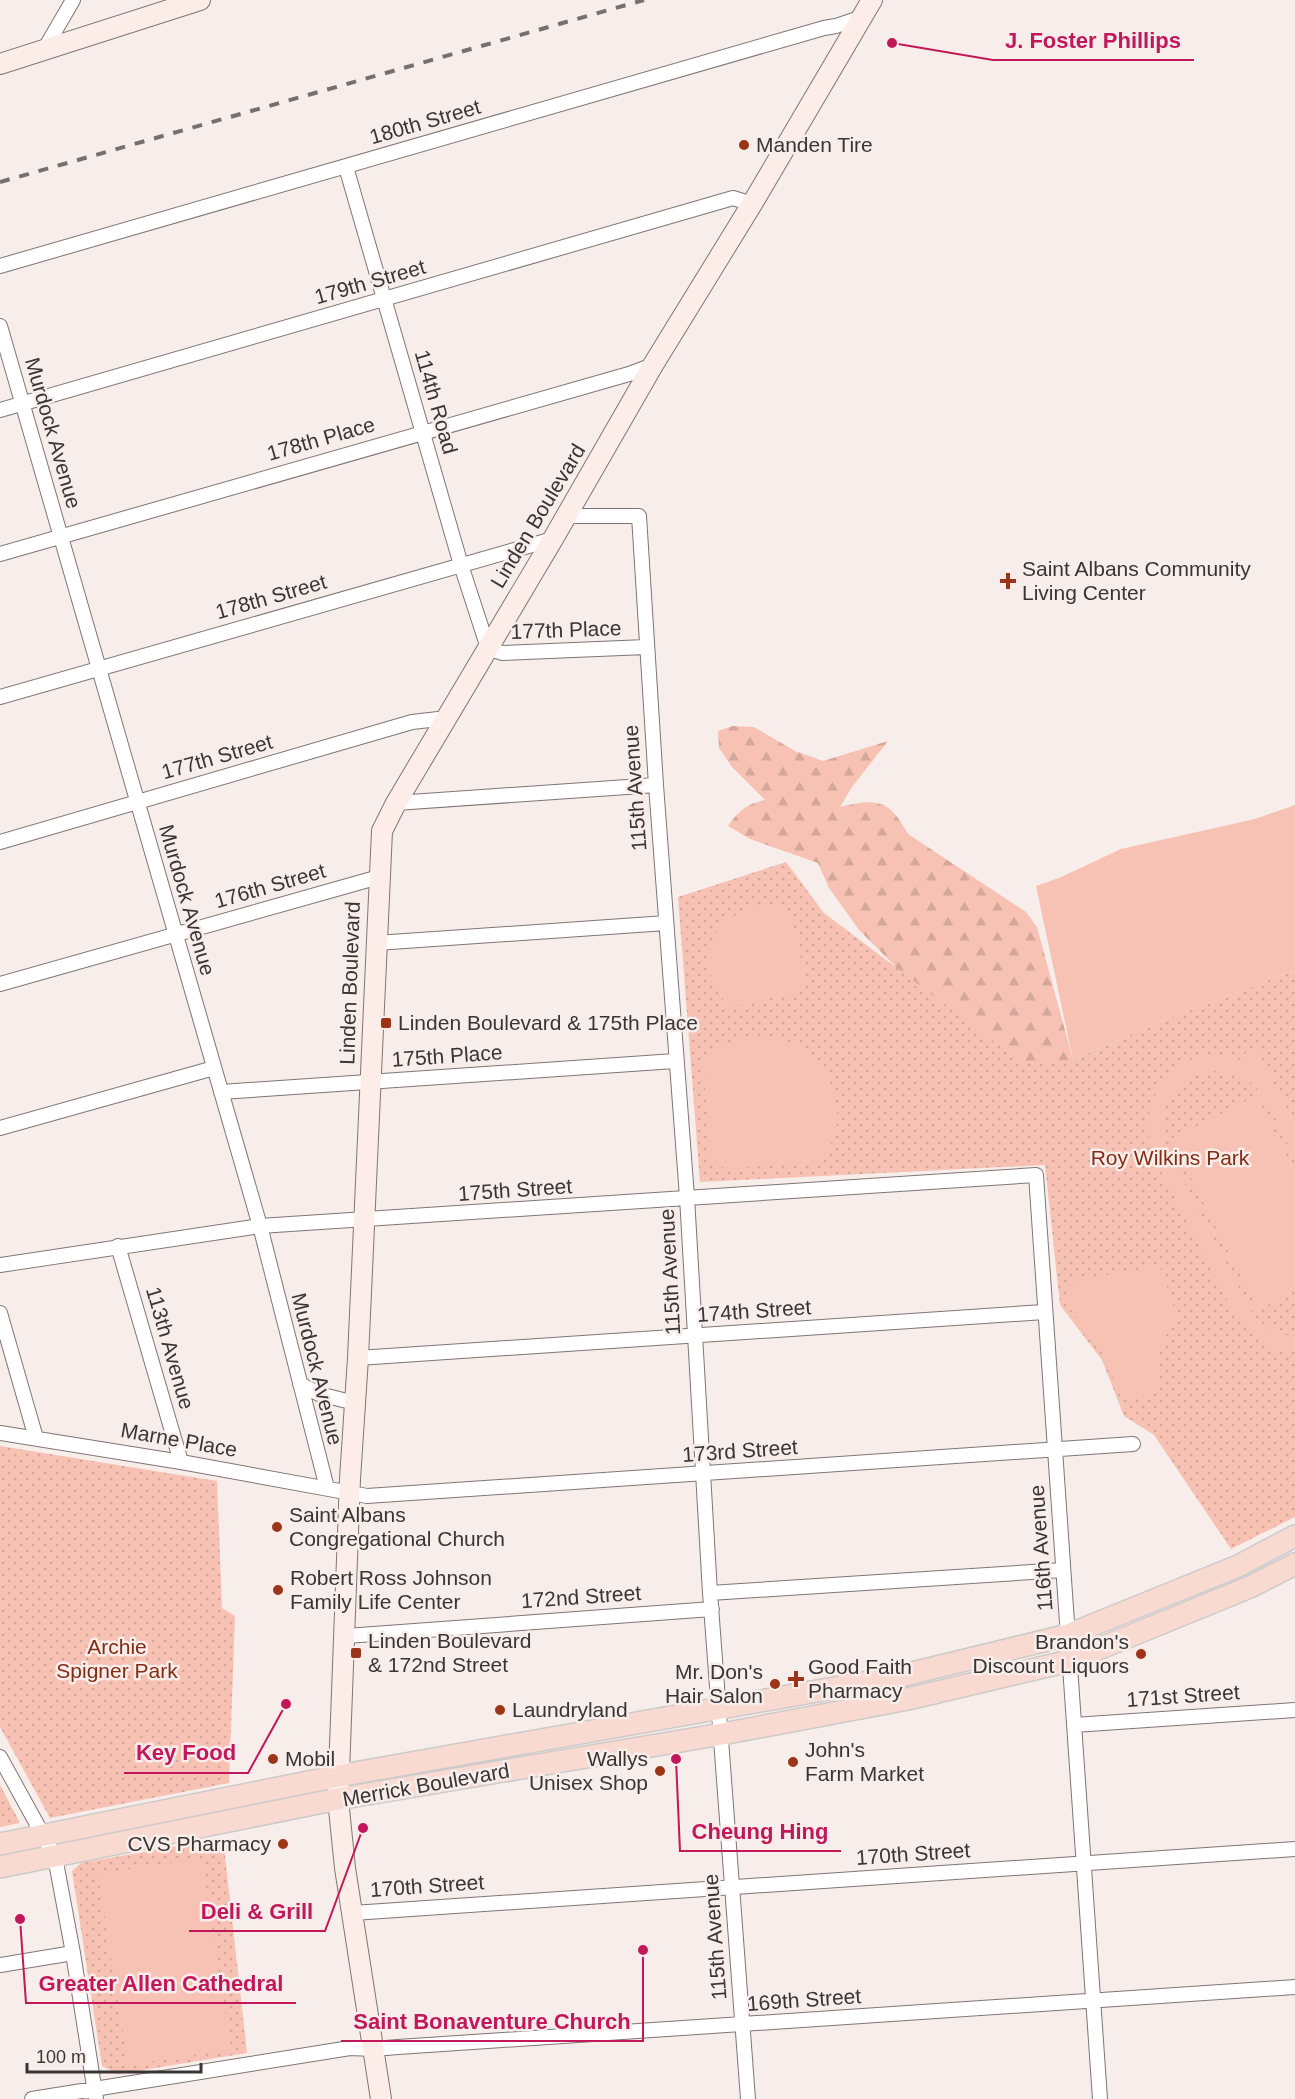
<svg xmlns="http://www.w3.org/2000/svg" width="1295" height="2099" viewBox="0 0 1295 2099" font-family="Helvetica,sans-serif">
<defs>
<pattern id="forest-firs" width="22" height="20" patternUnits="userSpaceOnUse" patternTransform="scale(1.5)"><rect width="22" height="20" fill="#f7c2b3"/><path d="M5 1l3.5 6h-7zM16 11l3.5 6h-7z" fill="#d4a79b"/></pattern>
<pattern id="park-dots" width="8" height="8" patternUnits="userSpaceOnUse" patternTransform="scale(1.5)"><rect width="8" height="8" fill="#f7c2b3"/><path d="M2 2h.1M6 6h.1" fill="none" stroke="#d4a79b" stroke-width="1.8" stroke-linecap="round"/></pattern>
</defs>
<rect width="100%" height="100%" fill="#f7edea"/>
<path fill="url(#forest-firs)" d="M 733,726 L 754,727 L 795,751 L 823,761 L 888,741 L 852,787 L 840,807 C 877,798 889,799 908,834 L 1026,912 L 1037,927 L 1073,1060 L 1092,1062 L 1084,1208 L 893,964 L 859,930 L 829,888 L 818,863 L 750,839 L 728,826 C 738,811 748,803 765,800 L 732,767 L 719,748 L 718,731 Z"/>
<path fill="url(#park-dots)" d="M 786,862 L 824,913 L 1021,1062 L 1073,1060 L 1157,1023 L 1295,970 L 1295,1517 L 1231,1549 L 1154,1435 L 1124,1416 L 1102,1360 L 1060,1305 L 1045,1165 L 700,1182 L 678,897 Z
M 0,1446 L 217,1481 L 222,1608 L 235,1616 L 229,1783 L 50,1818 L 0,1727 Z
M 0,1785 L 20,1823 L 0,1827 Z
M 223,1838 L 247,2053 L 118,2074 L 102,2066 L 72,1871 L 81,1863 Z"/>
<path fill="#f7c2b3" d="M 1295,805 L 1295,970 L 1157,1023 L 1073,1060 L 1036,886 L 1059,878 L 1121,849 L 1255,819 Z
M 761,906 L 776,907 L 790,913 L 806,980 L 798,992 L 731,1008 C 691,969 706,917 761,906 Z
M 761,1036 C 768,1037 777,1037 783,1040 C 817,1052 841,1087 837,1123 C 835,1137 829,1149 822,1161 L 725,1169 L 710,1156 L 703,1059 C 722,1045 737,1038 761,1036 Z
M 1256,1048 L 1295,1125 L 1295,1159 C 1284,1138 1269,1097 1251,1083 C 1220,1057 1168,1076 1163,1117 C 1161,1129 1164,1139 1167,1149 L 1253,1315 C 1265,1328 1278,1335 1295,1336 L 1295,1351 C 1267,1351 1249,1335 1234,1313 L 1154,1157 C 1130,1097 1183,1034 1245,1062 L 1242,1055 Z
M 1256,1096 L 1295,1172 L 1295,1291 L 1258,1310 L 1171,1139 Z
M 1160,1266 L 1177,1316 L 1160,1346 L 1159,1392 L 1122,1400 L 1105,1358 L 1066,1302 L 1067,1282 Z
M 201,1858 L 231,2049 L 128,2065 L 98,1874 Z"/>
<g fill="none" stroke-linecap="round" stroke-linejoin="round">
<g stroke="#7f7674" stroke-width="16">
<path id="minor" d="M 44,50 L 73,0
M 346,167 L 461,565 L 488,648 L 502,653 L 646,647
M 0,266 L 824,28 L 836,26 L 862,17
M 0,326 L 260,1226 L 327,1488
M 0,410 L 733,198 L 752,204
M 566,516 L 639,516 L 656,785 L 687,1197 L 710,1593 L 748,2099
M 0,554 L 629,374 L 653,365
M 0,697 L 553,539
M 396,803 L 656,785
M 0,842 L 412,722 L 447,718
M 376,943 L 666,923
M 0,984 L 379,877
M 221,1092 L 675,1061
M 0,1128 L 214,1068
M 118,1246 L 181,1462
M 0,1265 L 260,1226 L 1036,1175 L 1100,2099
M 0,1313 L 36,1438
M 358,1358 L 1044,1312
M 300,1384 L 319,1394 L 355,1403
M 0,1433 L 181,1462 L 367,1496 L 1133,1444
M 710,1593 L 1063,1570
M 346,1636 L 712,1609
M 1074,1725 L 1295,1710
M 0,1757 L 55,1857 L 73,1953 L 96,2099
M 353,1913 L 1295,1849
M 0,1965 L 73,1953
M 32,2099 L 350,2048 L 374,2049 L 398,2047 L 1295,1987"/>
</g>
<g stroke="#7f7674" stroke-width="22">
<path id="secondary" d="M 0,64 L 200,0
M 381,2099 L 345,1868 L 338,1799 L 350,1479 L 358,1358 L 382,831 L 396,803 L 553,539 L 653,365 L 752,204 L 872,0"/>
</g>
<g stroke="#cccaca" stroke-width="24">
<path id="primary" d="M 0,1844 L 338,1776 L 896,1677 L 1068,1635 L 1238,1566 L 1295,1536
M 0,1867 L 338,1799 L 722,1734 L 908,1699 L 1069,1661 L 1250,1587 L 1295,1564"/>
</g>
<use href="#minor" stroke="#fff" stroke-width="14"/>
<use href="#secondary" stroke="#fcede8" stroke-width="20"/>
<use href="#primary" stroke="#f9dad1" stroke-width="21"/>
<path stroke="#756f6e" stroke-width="4" stroke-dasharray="10 10" stroke-linecap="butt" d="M 0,182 L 644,0"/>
</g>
<g fill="#9c3517" stroke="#f7edea" stroke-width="2">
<circle cx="744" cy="145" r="6"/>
<path d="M1005 572h6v6h6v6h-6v6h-6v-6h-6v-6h6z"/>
<rect x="380" y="1017" width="12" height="12" rx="3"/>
<circle cx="277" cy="1527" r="6"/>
<circle cx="278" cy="1590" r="6"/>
<rect x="350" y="1647" width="12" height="12" rx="3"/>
<circle cx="1141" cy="1654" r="6"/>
<path d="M793 1670h6v6h6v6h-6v6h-6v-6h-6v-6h6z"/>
<circle cx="775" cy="1684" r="6"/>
<circle cx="500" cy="1710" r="6"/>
<circle cx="273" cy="1759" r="6"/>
<circle cx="793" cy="1762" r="6"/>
<circle cx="660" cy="1771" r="6"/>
<circle cx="283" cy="1844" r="6"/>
</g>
<g text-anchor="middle" stroke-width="5" stroke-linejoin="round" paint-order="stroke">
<g font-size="21" fill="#393534" stroke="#f7edea">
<text transform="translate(425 122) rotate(-16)" y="7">180th Street</text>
<text transform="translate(370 282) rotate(-16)" y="7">179th Street</text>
<text transform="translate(436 402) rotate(74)" y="7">114th Road</text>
<text transform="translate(53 433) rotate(74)" y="7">Murdock Avenue</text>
<text transform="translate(321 439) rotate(-16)" y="7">178th Place</text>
<text transform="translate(538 516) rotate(-59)" y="7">Linden Boulevard</text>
<text transform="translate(271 597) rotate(-16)" y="7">178th Street</text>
<text transform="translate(566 630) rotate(-2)" y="7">177th Place</text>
<text transform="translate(217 757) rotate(-16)" y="7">177th Street</text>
<text transform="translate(635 788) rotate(-94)" y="7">115th Avenue</text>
<text transform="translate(270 886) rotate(-16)" y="7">176th Street</text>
<text transform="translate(187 900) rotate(74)" y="7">Murdock Avenue</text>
<text transform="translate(350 983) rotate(-88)" y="7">Linden Boulevard</text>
<text transform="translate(447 1056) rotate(-4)" y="7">175th Place</text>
<text transform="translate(515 1190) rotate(-4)" y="7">175th Street</text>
<text transform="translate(670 1272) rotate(-93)" y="7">115th Avenue</text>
<text transform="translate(754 1311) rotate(-4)" y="7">174th Street</text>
<text transform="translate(170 1348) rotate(74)" y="7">113th Avenue</text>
<text transform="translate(317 1369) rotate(76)" y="7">Murdock Avenue</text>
<text transform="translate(179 1440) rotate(10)" y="7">Marne Place</text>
<text transform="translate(740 1451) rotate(-4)" y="7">173rd Street</text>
<text transform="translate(1041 1548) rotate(-94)" y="7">116th Avenue</text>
<text transform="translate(581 1597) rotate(-4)" y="7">172nd Street</text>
<text transform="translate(1183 1696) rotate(-4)" y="7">171st Street</text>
<text transform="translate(426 1785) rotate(-10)" y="7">Merrick Boulevard</text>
<text transform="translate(913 1854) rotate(-4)" y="7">170th Street</text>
<text transform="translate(427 1886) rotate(-4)" y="7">170th Street</text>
<text transform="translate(715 1937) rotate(-94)" y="7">115th Avenue</text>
<text transform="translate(804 2000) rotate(-4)" y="7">169th Street</text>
</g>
<g font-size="21" fill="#393534" stroke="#f7edea" text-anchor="start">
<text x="756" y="152">Manden Tire</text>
<text x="1022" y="576">Saint Albans Community<tspan x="1022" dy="24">Living Center</tspan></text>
<text x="398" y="1030">Linden Boulevard &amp; 175th Place</text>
<text x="289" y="1522">Saint Albans<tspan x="289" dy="24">Congregational Church</tspan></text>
<text x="290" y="1585">Robert Ross Johnson<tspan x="290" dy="24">Family Life Center</tspan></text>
<text x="368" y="1648">Linden Boulevard<tspan x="368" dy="24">&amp; 172nd Street</tspan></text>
<text x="1129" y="1649" text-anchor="end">Brandon's<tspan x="1129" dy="24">Discount Liquors</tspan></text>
<text x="808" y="1674">Good Faith<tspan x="808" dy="24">Pharmacy</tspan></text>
<text x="763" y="1679" text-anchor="end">Mr. Don's<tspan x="763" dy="24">Hair Salon</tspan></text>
<text x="512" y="1717">Laundryland</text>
<text x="805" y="1757">John's<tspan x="805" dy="24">Farm Market</tspan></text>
<text x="285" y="1766">Mobil</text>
<text x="648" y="1766" text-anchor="end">Wallys<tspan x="648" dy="24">Unisex Shop</tspan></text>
<text x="271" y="1851" text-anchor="end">CVS Pharmacy</text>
</g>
<g font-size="21" fill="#852c12" stroke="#f7edea">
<text x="1170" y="1165">Roy Wilkins Park</text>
<text x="117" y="1654">Archie<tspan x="117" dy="24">Spigner Park</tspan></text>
</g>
</g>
<path fill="none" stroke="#c2185b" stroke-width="2" d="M892 43L993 60H1194M286 1704L248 1773H124M676 1759L680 1851H841M363 1828L325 1931H189M20 1919L26 2003H296M643 1950L643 2041H341"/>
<g fill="#c2185b" stroke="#f7edea" stroke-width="2">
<circle cx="892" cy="43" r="6"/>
<circle cx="286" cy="1704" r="6"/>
<circle cx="676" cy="1759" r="6"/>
<circle cx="363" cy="1828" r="6"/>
<circle cx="20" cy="1919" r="6"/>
<circle cx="643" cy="1950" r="6"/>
</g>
<g font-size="22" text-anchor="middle" font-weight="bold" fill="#c2185b" stroke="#f7edea" stroke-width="5" stroke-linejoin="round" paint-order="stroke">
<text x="1093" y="48">J. Foster Phillips</text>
<text x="186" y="1760">Key Food</text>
<text x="760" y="1839">Cheung Hing</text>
<text x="257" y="1919">Deli &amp; Grill</text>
<text x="161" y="1991">Greater Allen Cathedral</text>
<text x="492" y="2029">Saint Bonaventure Church</text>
</g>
<path d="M27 2063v9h174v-9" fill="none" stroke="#393534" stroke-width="3"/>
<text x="36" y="2063" font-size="18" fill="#393534" stroke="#f7edea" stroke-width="4.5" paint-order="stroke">100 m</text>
</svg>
